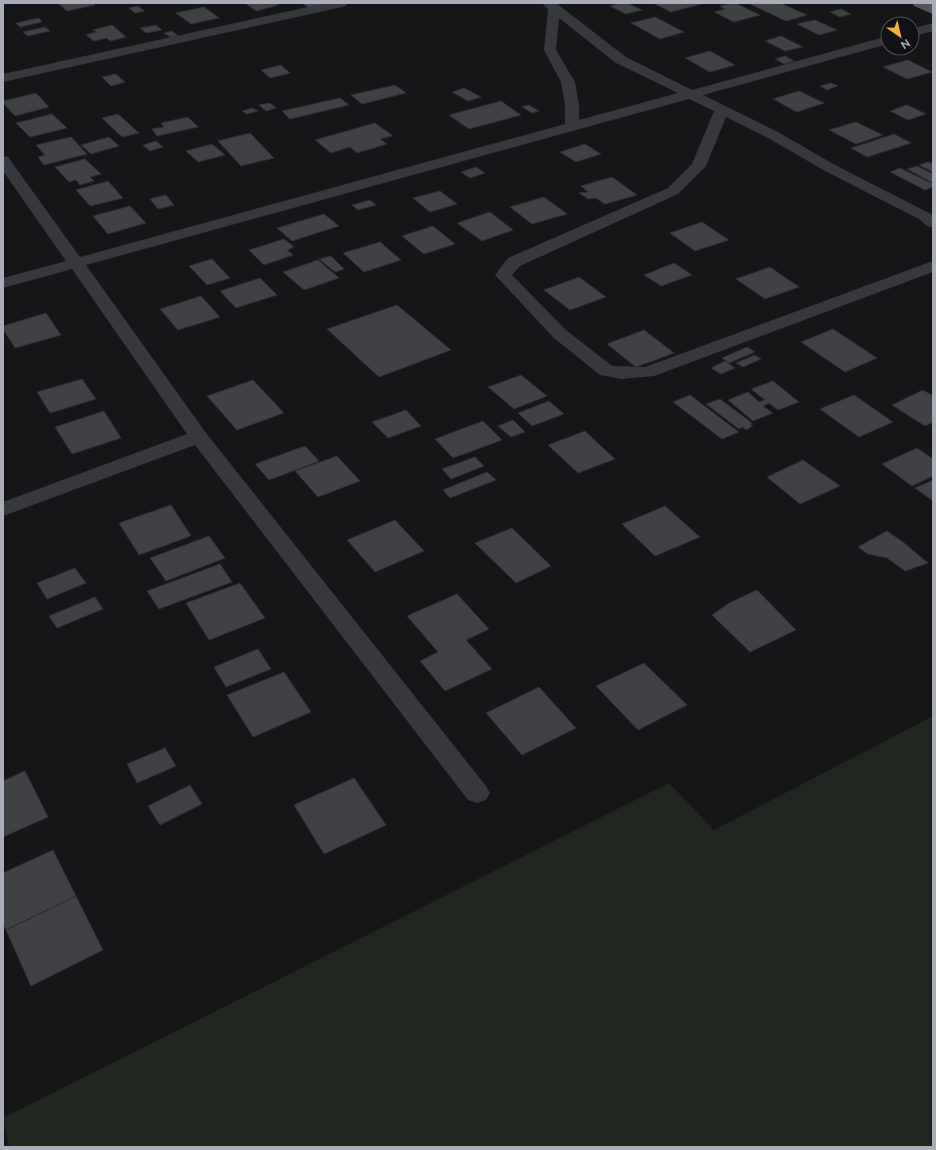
<svg xmlns="http://www.w3.org/2000/svg" width="936" height="1150" viewBox="0 0 936 1150" font-family="Raleway,sans-serif">
<rect width="100%" height="100%" fill="#161618"/>
<path fill="#1e261f" d="M 933,716 L 933,1147 L 9,1147 L 3,1118 L 669,783 L 714,830 Z"/>
<path fill="#404145" stroke="#303034" d="M 58,3 L 93,3 L 95,5 L 67,11 Z
M 245,3 L 275,3 L 279,5 L 256,11 Z
M 302,3 L 324,3 L 321,4 L 323,5 L 309,8 Z
M 621,3 L 627,3 L 642,10 L 626,14 L 610,6 Z
M 653,3 L 705,3 L 671,12 Z
M 735,3 L 760,15 L 734,22 L 714,12 L 725,9 L 720,6 Z
M 755,3 L 780,3 L 807,15 L 786,21 L 750,4 Z
M 138,6 L 144,11 L 135,13 L 129,8 Z
M 204,7 L 219,18 L 191,24 L 176,13 Z
M 841,9 L 851,14 L 840,17 L 830,12 Z
M 655,17 L 684,32 L 660,39 L 631,23 Z
M 39,18 L 42,22 L 20,27 L 16,23 Z
M 815,20 L 837,30 L 819,35 L 797,24 Z
M 112,25 L 126,37 L 110,41 L 107,38 L 94,41 L 86,35 L 96,32 L 93,30 Z
M 156,25 L 162,30 L 146,33 L 140,28 Z
M 45,27 L 50,31 L 28,36 L 23,32 Z
M 172,31 L 178,36 L 170,37 L 164,33 Z
M 781,36 L 803,47 L 785,51 L 765,41 Z
M 710,51 L 735,65 L 710,72 L 685,58 Z
M 785,56 L 794,61 L 784,64 L 775,59 Z
M 908,60 L 932,72 L 907,79 L 883,67 Z
M 281,65 L 290,73 L 270,78 L 261,70 Z
M 116,74 L 125,82 L 111,86 L 102,77 Z
M 831,83 L 838,86 L 827,90 L 820,86 Z
M 395,85 L 406,93 L 362,104 L 351,95 Z
M 464,88 L 481,97 L 468,101 L 452,92 Z
M 799,91 L 824,103 L 797,112 L 773,99 Z
M 36,93 L 49,107 L 15,116 L 3,103 L 3,101 Z
M 340,98 L 349,105 L 290,119 L 282,111 Z
M 501,101 L 521,115 L 469,129 L 449,115 Z
M 270,103 L 276,108 L 266,111 L 259,105 Z
M 529,105 L 539,111 L 532,113 L 522,107 Z
M 907,105 L 926,114 L 908,120 L 890,111 Z
M 252,108 L 258,111 L 247,114 L 242,111 Z
M 52,114 L 67,128 L 30,137 L 16,123 Z
M 118,114 L 139,133 L 122,137 L 102,118 Z
M 188,117 L 198,127 L 157,136 L 152,129 L 164,127 L 161,123 Z
M 856,122 L 883,135 L 856,144 L 829,130 Z
M 375,123 L 393,136 L 380,139 L 387,144 L 357,153 L 350,147 L 331,153 L 315,140 Z
M 250,133 L 274,158 L 241,166 L 218,141 Z
M 894,134 L 911,143 L 867,157 L 851,148 Z
M 71,137 L 87,154 L 44,165 L 38,157 L 45,155 L 36,145 Z
M 109,137 L 119,146 L 91,154 L 81,145 Z
M 156,141 L 163,147 L 150,151 L 143,145 Z
M 212,144 L 225,155 L 198,162 L 186,151 Z
M 585,144 L 601,154 L 576,162 L 560,152 Z
M 85,159 L 101,174 L 90,177 L 94,181 L 80,185 L 76,180 L 69,182 L 55,167 Z
M 928,162 L 933,164 L 933,172 L 919,165 Z
M 917,166 L 933,174 L 933,183 L 907,169 Z
M 476,167 L 485,173 L 470,178 L 461,172 Z
M 900,168 L 933,184 L 933,187 L 925,190 L 890,172 Z
M 612,177 L 637,195 L 605,204 L 596,198 L 588,199 L 579,193 L 588,192 L 581,186 Z
M 108,181 L 123,198 L 90,206 L 76,190 Z
M 440,191 L 457,204 L 430,212 L 413,198 Z
M 166,195 L 174,205 L 158,209 L 150,199 Z
M 544,197 L 567,214 L 532,224 L 510,207 Z
M 370,200 L 376,205 L 358,210 L 352,205 Z
M 130,206 L 146,223 L 108,234 L 93,216 Z
M 490,212 L 513,230 L 482,241 L 457,223 Z
M 324,214 L 339,226 L 292,241 L 277,228 Z
M 702,222 L 729,240 L 695,251 L 670,233 Z
M 433,226 L 455,244 L 424,254 L 402,236 Z
M 284,239 L 294,247 L 287,250 L 293,255 L 264,265 L 249,250 Z
M 380,242 L 401,260 L 364,272 L 343,253 Z
M 331,256 L 344,269 L 335,272 L 319,259 Z
M 212,259 L 230,278 L 207,285 L 189,266 Z
M 318,260 L 339,278 L 304,290 L 283,272 Z
M 674,263 L 692,275 L 661,286 L 644,275 Z
M 770,267 L 799,287 L 765,299 L 736,279 Z
M 579,277 L 606,297 L 570,310 L 544,290 Z
M 260,278 L 277,295 L 236,308 L 220,291 Z
M 201,296 L 220,317 L 178,330 L 160,309 Z
M 397,305 L 451,350 L 379,377 L 327,329 Z
M 46,313 L 61,335 L 15,348 L 3,329 L 3,326 Z
M 833,329 L 877,358 L 845,372 L 801,342 Z
M 644,330 L 674,353 L 636,367 L 607,344 Z
M 747,347 L 755,352 L 729,363 L 722,358 Z
M 755,355 L 761,359 L 743,367 L 736,363 Z
M 725,361 L 735,368 L 721,374 L 711,368 Z
M 521,375 L 547,396 L 514,409 L 488,387 Z
M 82,379 L 96,399 L 50,413 L 37,392 Z
M 253,380 L 284,413 L 237,430 L 207,396 Z
M 773,381 L 799,402 L 778,410 L 769,403 L 763,406 L 773,413 L 753,421 L 728,400 L 748,392 L 759,402 L 765,400 L 751,389 Z
M 923,390 L 933,396 L 933,422 L 925,426 L 892,405 Z
M 690,395 L 739,432 L 722,439 L 673,402 Z
M 854,395 L 893,422 L 859,437 L 820,409 Z
M 720,399 L 752,423 L 750,424 L 753,426 L 746,430 L 743,427 L 739,429 L 706,404 Z
M 549,401 L 564,414 L 532,426 L 518,413 Z
M 406,410 L 421,426 L 388,438 L 372,422 Z
M 104,411 L 121,438 L 72,454 L 55,427 Z
M 513,420 L 525,432 L 511,437 L 498,426 Z
M 483,421 L 502,440 L 453,458 L 435,439 Z
M 585,431 L 615,459 L 578,473 L 548,445 Z
M 305,446 L 319,461 L 269,480 L 255,464 Z
M 917,448 L 933,459 L 933,476 L 912,486 L 882,464 Z
M 337,456 L 360,481 L 318,497 L 295,471 Z
M 475,457 L 484,466 L 451,479 L 442,469 Z
M 803,460 L 840,486 L 800,504 L 767,477 Z
M 487,472 L 496,480 L 450,498 L 443,490 Z
M 933,480 L 933,501 L 915,488 Z
M 171,505 L 191,536 L 139,555 L 119,523 Z
M 665,506 L 700,537 L 655,556 L 622,524 Z
M 395,520 L 424,551 L 375,572 L 347,540 Z
M 512,528 L 551,566 L 516,583 L 475,543 Z
M 887,531 L 903,542 L 928,563 L 905,571 L 887,558 L 868,554 L 858,547 Z
M 209,536 L 225,558 L 166,581 L 150,558 Z
M 220,564 L 232,582 L 159,609 L 147,591 Z
M 75,568 L 86,583 L 47,599 L 37,583 Z
M 240,583 L 265,618 L 209,640 L 186,603 Z
M 757,590 L 796,630 L 750,652 L 712,615 L 729,603 Z
M 457,594 L 489,629 L 466,640 L 492,669 L 445,691 L 420,661 L 438,652 L 407,616 Z
M 95,597 L 103,609 L 57,628 L 49,616 Z
M 258,649 L 271,669 L 226,687 L 214,667 Z
M 644,663 L 687,705 L 638,730 L 596,686 Z
M 284,672 L 311,712 L 253,737 L 227,695 Z
M 539,687 L 576,728 L 522,755 L 486,713 Z
M 165,748 L 176,766 L 137,783 L 127,764 Z
M 25,771 L 48,817 L 3,837 L 3,781 Z
M 354,778 L 386,825 L 324,854 L 294,805 Z
M 190,785 L 202,804 L 160,825 L 148,806 Z
M 53,850 L 76,896 L 6,930 L 3,924 L 3,873 Z
M 76,896 L 103,950 L 31,986 L 6,930 Z"/>
<g fill="none" stroke-linecap="round" stroke-linejoin="round">
<path fill="#37383d" fill-rule="evenodd" d="M 326,3 L 348,3 L 346,6 L 342,7 L 3,82 L 3,74 Z
M 542,3 L 556,3 L 626,57 L 692,90 L 888,36 L 888,44 L 703,95 L 778,132 L 835,165 L 933,215 L 933,228 L 927,226 L 919,219 L 825,171 L 768,138 L 726,117 L 706,166 L 678,194 L 520,266 L 512,275 L 566,330 L 612,366 L 645,367 L 933,261 L 933,272 L 654,376 L 621,379 L 600,375 L 554,338 L 495,275 L 508,258 L 668,188 L 692,164 L 714,111 L 689,99 L 86,265 L 206,433 L 486,786 L 490,793 L 486,800 L 477,803 L 468,800 L 195,445 L 3,516 L 3,502 L 187,434 L 72,269 L 3,288 L 3,278 L 66,261 L 3,171 L 3,156 L 8,157 L 80,257 L 565,124 L 565,105 L 561,82 L 544,50 L 548,9 ZM 559,18 L 616,63 L 678,93 L 579,120 L 579,105 L 575,82 L 556,50 Z
M 933,23 L 933,31 L 912,37 L 912,29 Z"/>
<path fill="#53555c" fill-rule="evenodd" d="M 912,3 L 928,3 L 933,5 L 933,14 L 914,6 Z"/>
</g>
<rect width="936" height="1150" fill="none" stroke="#a8adb8" stroke-width="8"/>
<g transform="translate(900 36) rotate(146)"><circle r="19" fill="#111113" stroke="#4d4f55"/>
<path d="M0-3L7 15L0 10L-7 15Z" fill="#f2b134"/>
<text y="-6" font-size="11" font-weight="bold" text-anchor="middle" fill="#a8adb8">N</text>
</g>
</svg>
